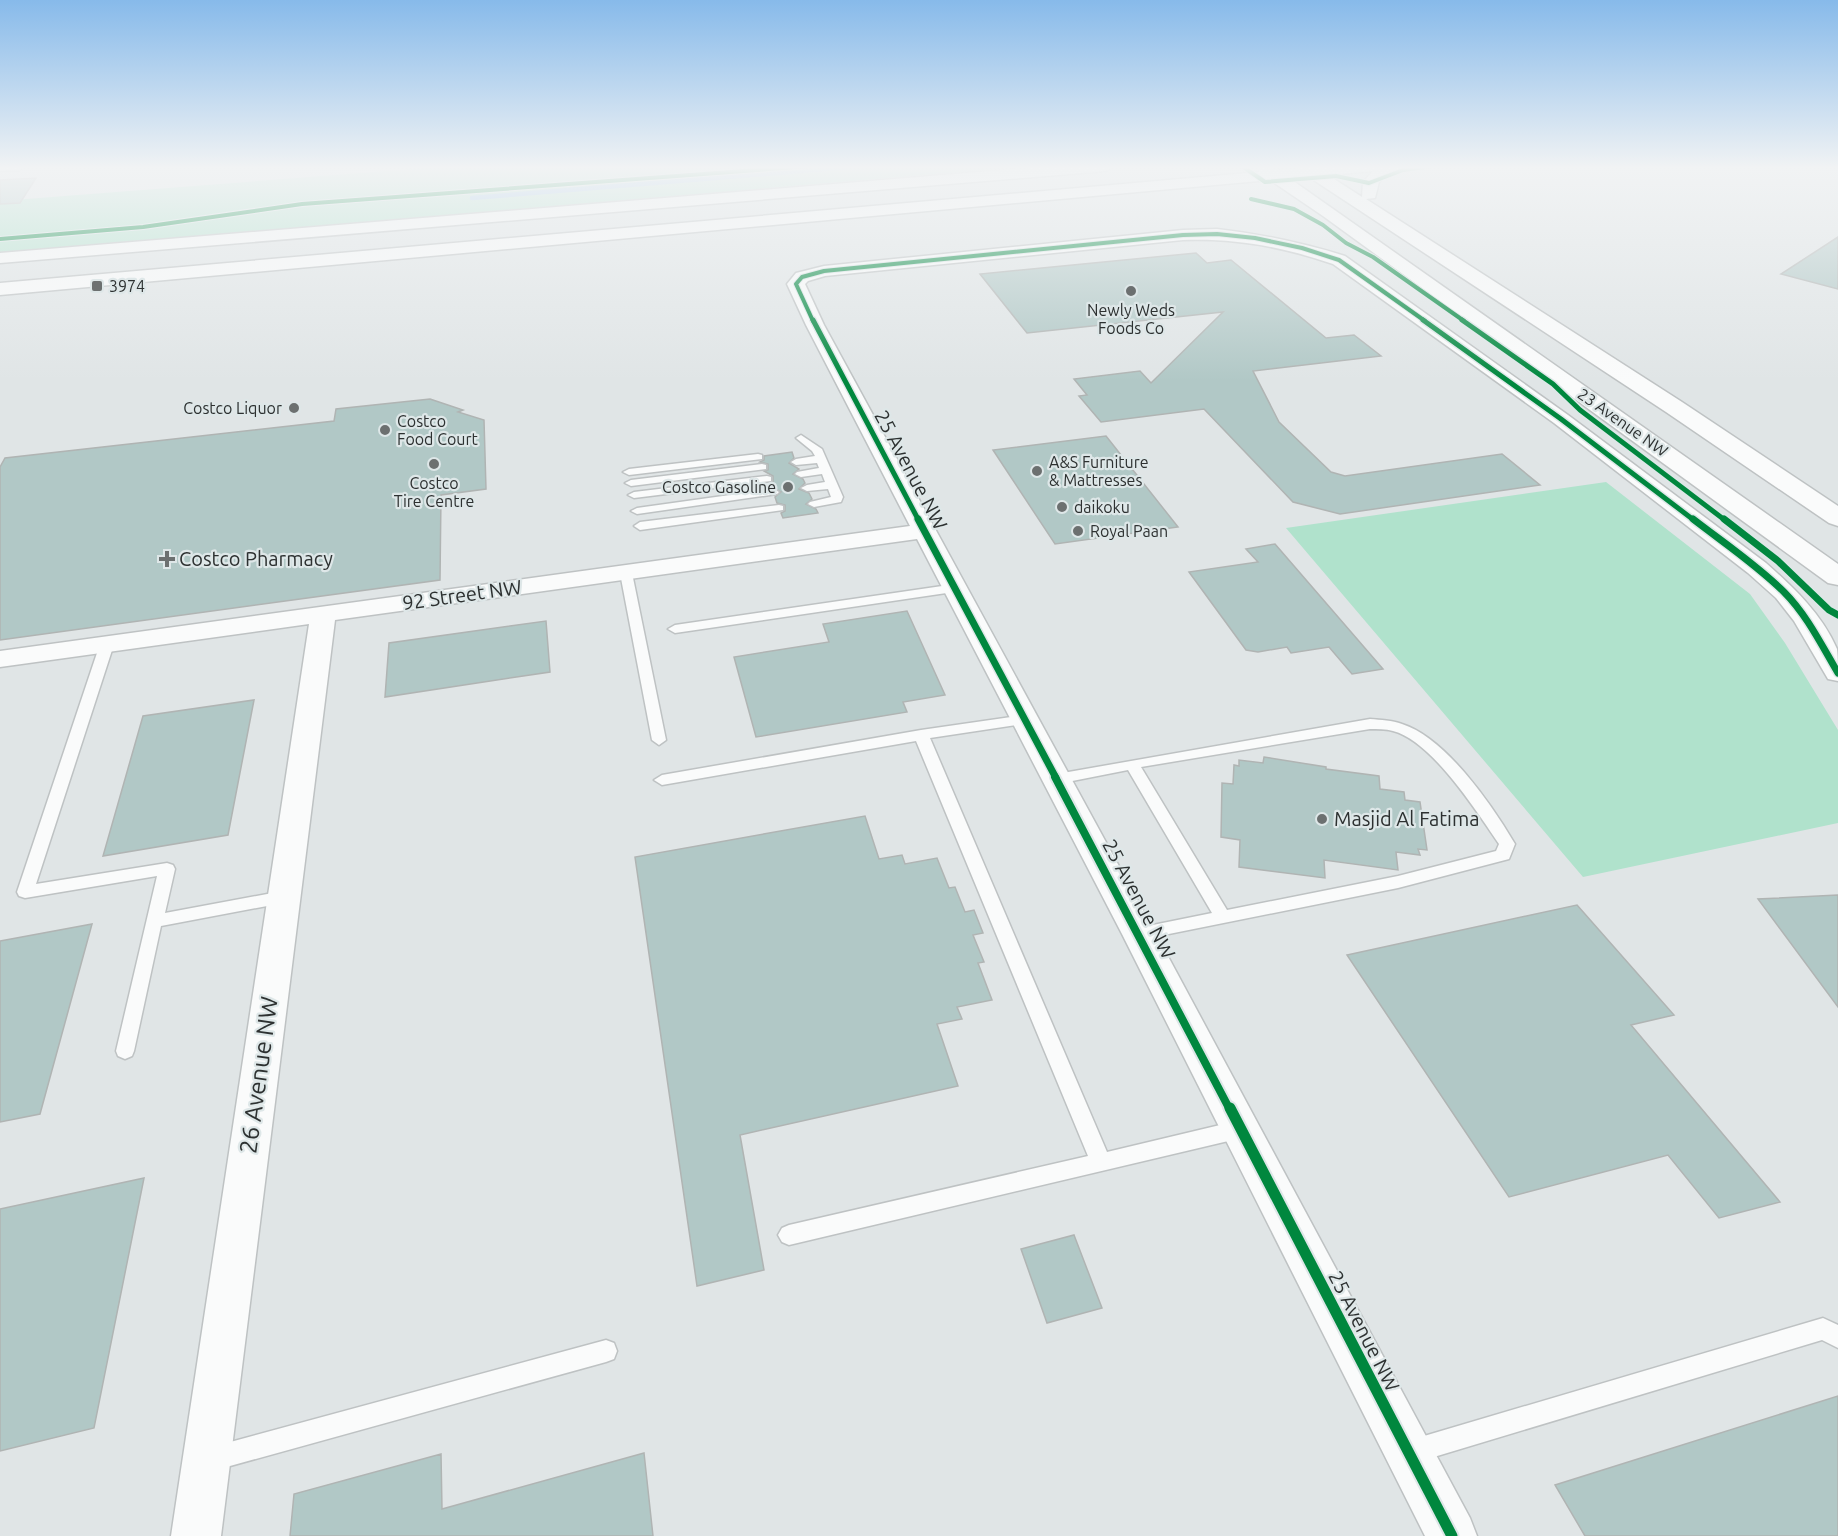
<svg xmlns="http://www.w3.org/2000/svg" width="1838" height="1536" viewBox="0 0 1838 1536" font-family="Ubuntu,sans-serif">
<rect width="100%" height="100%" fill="#e0e5e6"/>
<path fill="#b0e2cc" d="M 451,166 L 1029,166 L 0,253 L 0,201 Z
M 1606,482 L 1750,594 L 1785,643 L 1838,730 L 1838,823 L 1583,877 L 1286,528 Z"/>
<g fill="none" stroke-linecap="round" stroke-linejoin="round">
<path stroke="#96c2ec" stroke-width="4.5" d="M 472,198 L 850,167"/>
</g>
<path fill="#b1c8c6" stroke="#b0b4b3" stroke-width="1.5" d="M 36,178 L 20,203 L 0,204 L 0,180 Z
M 1838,237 L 1838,289 L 1781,274 Z
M 1196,253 L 1207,263 L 1231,260 L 1326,338 L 1354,335 L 1381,356 L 1253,371 L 1279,422 L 1331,472 L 1345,476 L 1502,454 L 1540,485 L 1340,514 L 1293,502 L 1204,409 L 1101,422 L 1079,396 L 1087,395 L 1074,379 L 1140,371 L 1151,383 L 1223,312 L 1027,333 L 980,274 Z
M 430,399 L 463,410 L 458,412 L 484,420 L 486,489 L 441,495 L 440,580 L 0,640 L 0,467 L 5,458 L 334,421 L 336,409 Z
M 1106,436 L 1178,527 L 1055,544 L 993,450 Z
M 792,452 L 794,458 L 789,463 L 799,469 L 793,474 L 803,479 L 805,483 L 799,489 L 809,493 L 812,499 L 806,504 L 816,509 L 818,513 L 783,518 L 781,513 L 785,511 L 785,505 L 777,503 L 775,497 L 781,492 L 771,487 L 769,483 L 773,482 L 773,476 L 764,471 L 768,470 L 768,464 L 760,462 L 764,460 L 764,456 Z
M 1275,544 L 1383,669 L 1352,674 L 1329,647 L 1291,653 L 1287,647 L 1258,652 L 1246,650 L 1189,572 L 1258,562 L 1246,549 Z
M 907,611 L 945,695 L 903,702 L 907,712 L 756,737 L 734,657 L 829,642 L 823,624 Z
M 546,621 L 550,672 L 385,697 L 389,643 Z
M 254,700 L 228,835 L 103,856 L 143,716 Z
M 1264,757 L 1326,767 L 1326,769 L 1379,776 L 1380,789 L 1404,792 L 1405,800 L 1420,802 L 1427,850 L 1418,849 L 1420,855 L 1396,852 L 1398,870 L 1324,860 L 1325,878 L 1239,867 L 1240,840 L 1221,837 L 1222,783 L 1233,784 L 1234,765 L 1239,766 L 1239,760 L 1263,763 Z
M 865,816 L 879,859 L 902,855 L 905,864 L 937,858 L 949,888 L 955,887 L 965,912 L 974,910 L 983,933 L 973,935 L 984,962 L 978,963 L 992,1000 L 957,1007 L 962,1019 L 937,1024 L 958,1086 L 740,1135 L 764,1270 L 697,1286 L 635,857 Z
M 1838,895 L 1838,1007 L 1758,899 Z
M 1577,905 L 1674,1015 L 1631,1025 L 1780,1202 L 1719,1218 L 1668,1155 L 1509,1197 L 1347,955 Z
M 92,924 L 40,1114 L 0,1122 L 0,941 Z
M 144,1178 L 94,1428 L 0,1451 L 0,1209 Z
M 1074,1235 L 1102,1308 L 1047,1323 L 1021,1249 Z
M 1838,1396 L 1838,1536 L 1585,1536 L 1555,1485 Z
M 644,1453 L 653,1536 L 290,1536 L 294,1494 L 441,1454 L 442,1509 Z"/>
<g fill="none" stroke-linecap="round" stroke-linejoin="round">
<g stroke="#bec2c3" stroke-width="3">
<path id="service" d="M 801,435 L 822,449 L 843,497 L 841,502 L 814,507 L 808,504 L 810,502 L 831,497 L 828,489 L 807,491 L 801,488 L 807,485 L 825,482 L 822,474 L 801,477 L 795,474 L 797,472 L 819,468 L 817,463 L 796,465 L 791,462 L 796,459 L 815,456 L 812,451 L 796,438 Z
M 758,454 L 762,455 L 762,459 L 629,475 L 623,472 L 629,469 Z
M 762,464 L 766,465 L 766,469 L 631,486 L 625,483 L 631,480 Z
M 767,476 L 771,477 L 771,481 L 634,498 L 628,495 L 634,492 Z
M 773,489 L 779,492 L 777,494 L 637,514 L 631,511 L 637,508 Z
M 779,505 L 783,506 L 783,510 L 640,530 L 634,526 L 640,522 Z
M 626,569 L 632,573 L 666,740 L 659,745 L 652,740 L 620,573 Z
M 956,584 L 962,588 L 960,591 L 675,633 L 668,629 L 675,625 Z
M 107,640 L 114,644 L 36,884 L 167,863 L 173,865 L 175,869 L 165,913 L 283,891 L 289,893 L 291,897 L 289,901 L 283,903 L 161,926 L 134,1051 L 132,1056 L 125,1059 L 118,1056 L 116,1051 L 157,876 L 25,898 L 19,896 L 17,892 L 100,644 Z
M 1025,715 L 1030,717 L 1032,720 L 1030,723 L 930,738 L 1107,1152 L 1241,1120 L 1248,1123 L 1251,1129 L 1248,1135 L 1241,1138 L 789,1245 L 782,1242 L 778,1235 L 782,1228 L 789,1225 L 1088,1156 L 916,741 L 662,785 L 654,780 L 662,775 L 921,730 Z
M 1370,719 C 1381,720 1392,720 1402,724 C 1446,738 1492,805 1515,844 L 1509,859 L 1398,888 L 1139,940 L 1133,939 L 1130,934 L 1133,929 L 1212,913 L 1128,770 L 1057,784 L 1049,779 L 1057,774 ZM 1370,729 C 1377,729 1386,729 1393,731 C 1432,741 1477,812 1499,844 L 1496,851 L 1398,876 L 1227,910 L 1141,767 Z
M 1823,1318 L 1838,1325 L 1838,1348 L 1822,1340 L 1414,1463 L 1406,1459 L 1402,1451 L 1406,1443 L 1414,1439 Z
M 606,1340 L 614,1343 L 617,1351 L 614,1359 L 606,1362 L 212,1471 L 203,1468 L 200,1459 L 203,1450 L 212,1447 Z"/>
</g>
<g stroke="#bec2c3" stroke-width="3">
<path id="minor" d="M 0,166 L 26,166 L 19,170 L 0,171 Z
M 1217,229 C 1261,234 1303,243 1345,256 L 1568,415 L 1766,563 C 1793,587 1822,614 1837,649 C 1838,657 1838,672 1838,681 L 1828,679 L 1794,621 L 1776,598 L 1748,573 L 1554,423 L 1333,264 C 1283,247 1236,238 1183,240 L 825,276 L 808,281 L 805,284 L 824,325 L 1156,934 L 1470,1518 L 1477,1536 L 1425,1536 L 1122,934 L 917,539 L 335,620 L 221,1536 L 171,1536 L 309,624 L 0,667 L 0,651 L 910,526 L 806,325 L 787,284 L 796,273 L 824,266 L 1183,230 Z"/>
</g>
<g stroke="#bec2c3" stroke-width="3">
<path id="secondary" d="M 1051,166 L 1114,166 L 1106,171 L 0,263 L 0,253 Z
M 1264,166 L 1277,170 L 1298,168 L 1298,166 L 1410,166 L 1407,169 L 1384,177 L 1379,182 L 1375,198 L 1366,199 L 1682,402 L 1838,506 L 1838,526 L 1829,523 L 1666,412 L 1309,177 L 1289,178 L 1838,564 L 1838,585 L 1828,583 L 1323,216 L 1270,180 L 0,295 L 0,283 L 1259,172 L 1260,167 ZM 1373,171 L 1363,182 L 1362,197 L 1328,175 Z"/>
</g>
<use href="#service" fill="#fafbfb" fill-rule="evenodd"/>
<use href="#minor" fill="#fafbfb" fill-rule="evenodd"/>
<use href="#secondary" fill="#fafbfb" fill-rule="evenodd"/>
<g stroke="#dee7e8" stroke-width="6">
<path id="cycleway-far4" d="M 1242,166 L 1265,182 L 1336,176 L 1369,183 L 1403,170 L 1432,166
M 1251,199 L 1294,209 L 1323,225 L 1346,243 L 1373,257 L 1464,321
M 0,239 L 143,227 L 302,204 L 810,166
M 813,321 L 796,284 L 802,277 L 824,271 L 1183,235 L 1217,234 L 1255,238 L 1302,248 L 1339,260 L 1425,321"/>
</g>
<g stroke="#dee7e8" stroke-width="8">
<path id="cycleway-far3" d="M 813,320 L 919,521
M 1423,320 L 1561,419 L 1695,521
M 1462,320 L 1553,384 L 1580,410 L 1726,521"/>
</g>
<g stroke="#dee7e8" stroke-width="10">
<path id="cycleway-far2" d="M 918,519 L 1056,778
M 1693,519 C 1724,543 1757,565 1784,592 C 1807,615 1822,646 1838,673
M 1724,519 L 1778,561 L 1829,610 L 1838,615"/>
</g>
<g stroke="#dee7e8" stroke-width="12">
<path id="cycleway-far1" d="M 1055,777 L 1230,1110"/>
</g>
<g stroke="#dee7e8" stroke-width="15">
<path id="cycleway" d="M 1230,1108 L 1452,1536"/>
</g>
<use href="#cycleway-far4" stroke="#00873e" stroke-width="4"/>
<use href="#cycleway-far3" stroke="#00873e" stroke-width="5"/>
<use href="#cycleway-far2" stroke="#00873e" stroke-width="7"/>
<use href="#cycleway-far1" stroke="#00873e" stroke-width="8"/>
<use href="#cycleway" stroke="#00873e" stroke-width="11"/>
</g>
<linearGradient id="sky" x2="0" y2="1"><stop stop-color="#87baea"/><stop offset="0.44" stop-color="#f1f3f4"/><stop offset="1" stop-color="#f1f3f4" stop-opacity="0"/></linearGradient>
<rect width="1838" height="381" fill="url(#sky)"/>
<g fill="#6c7070" stroke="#dee7e8" stroke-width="2">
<rect x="91" y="280" width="12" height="12" rx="3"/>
<circle cx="1131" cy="291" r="6"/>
<circle cx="294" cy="408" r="6"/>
<circle cx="385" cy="430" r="6"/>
<circle cx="434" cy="464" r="6"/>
<circle cx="1037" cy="471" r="6"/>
<circle cx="788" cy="487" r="6"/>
<circle cx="1062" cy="507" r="6"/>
<circle cx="1078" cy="531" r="6"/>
<path d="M164 550h6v6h6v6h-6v6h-6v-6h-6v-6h6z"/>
<circle cx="1322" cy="819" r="6"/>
</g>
<g text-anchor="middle" stroke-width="4.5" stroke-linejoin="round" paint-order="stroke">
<g font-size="16" fill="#2d3131" stroke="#dee7e8" text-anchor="start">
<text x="109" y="292">3974</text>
<text x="1131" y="316" text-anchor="middle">Newly Weds<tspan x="1131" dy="18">Foods Co</tspan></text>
<text x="282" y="414" text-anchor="end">Costco Liquor</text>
<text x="397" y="427">Costco<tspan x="397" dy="18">Food Court</tspan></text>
<text x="1049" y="468">A&amp;S Furniture<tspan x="1049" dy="18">&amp; Mattresses</tspan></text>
<text x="434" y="489" text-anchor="middle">Costco<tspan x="434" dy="18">Tire Centre</tspan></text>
<text x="776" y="493" text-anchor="end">Costco Gasoline</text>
<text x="1074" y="513">daikoku</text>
<text x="1090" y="537">Royal Paan</text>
</g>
<g font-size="16" fill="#2d3131" stroke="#dee7e8">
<text transform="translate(1623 422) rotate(35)" y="6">23 Avenue NW</text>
</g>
<g font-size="20" fill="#2d3131" stroke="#dee7e8">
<text transform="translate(911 470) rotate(62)" y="7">25 Avenue NW</text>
<text transform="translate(462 595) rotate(-8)" y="7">92 Street NW</text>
<text transform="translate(1139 899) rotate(62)" y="7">25 Avenue NW</text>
<text transform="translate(1364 1331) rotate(63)" y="7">25 Avenue NW</text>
</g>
<g font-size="20" fill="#2d3131" stroke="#dee7e8" text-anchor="start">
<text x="179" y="566">Costco Pharmacy</text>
<text x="1334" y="826">Masjid Al Fatima</text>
</g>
<g font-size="24" fill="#2d3131" stroke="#dee7e8">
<text transform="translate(259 1075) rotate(-82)" y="8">26 Avenue NW</text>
</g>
</g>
</svg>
